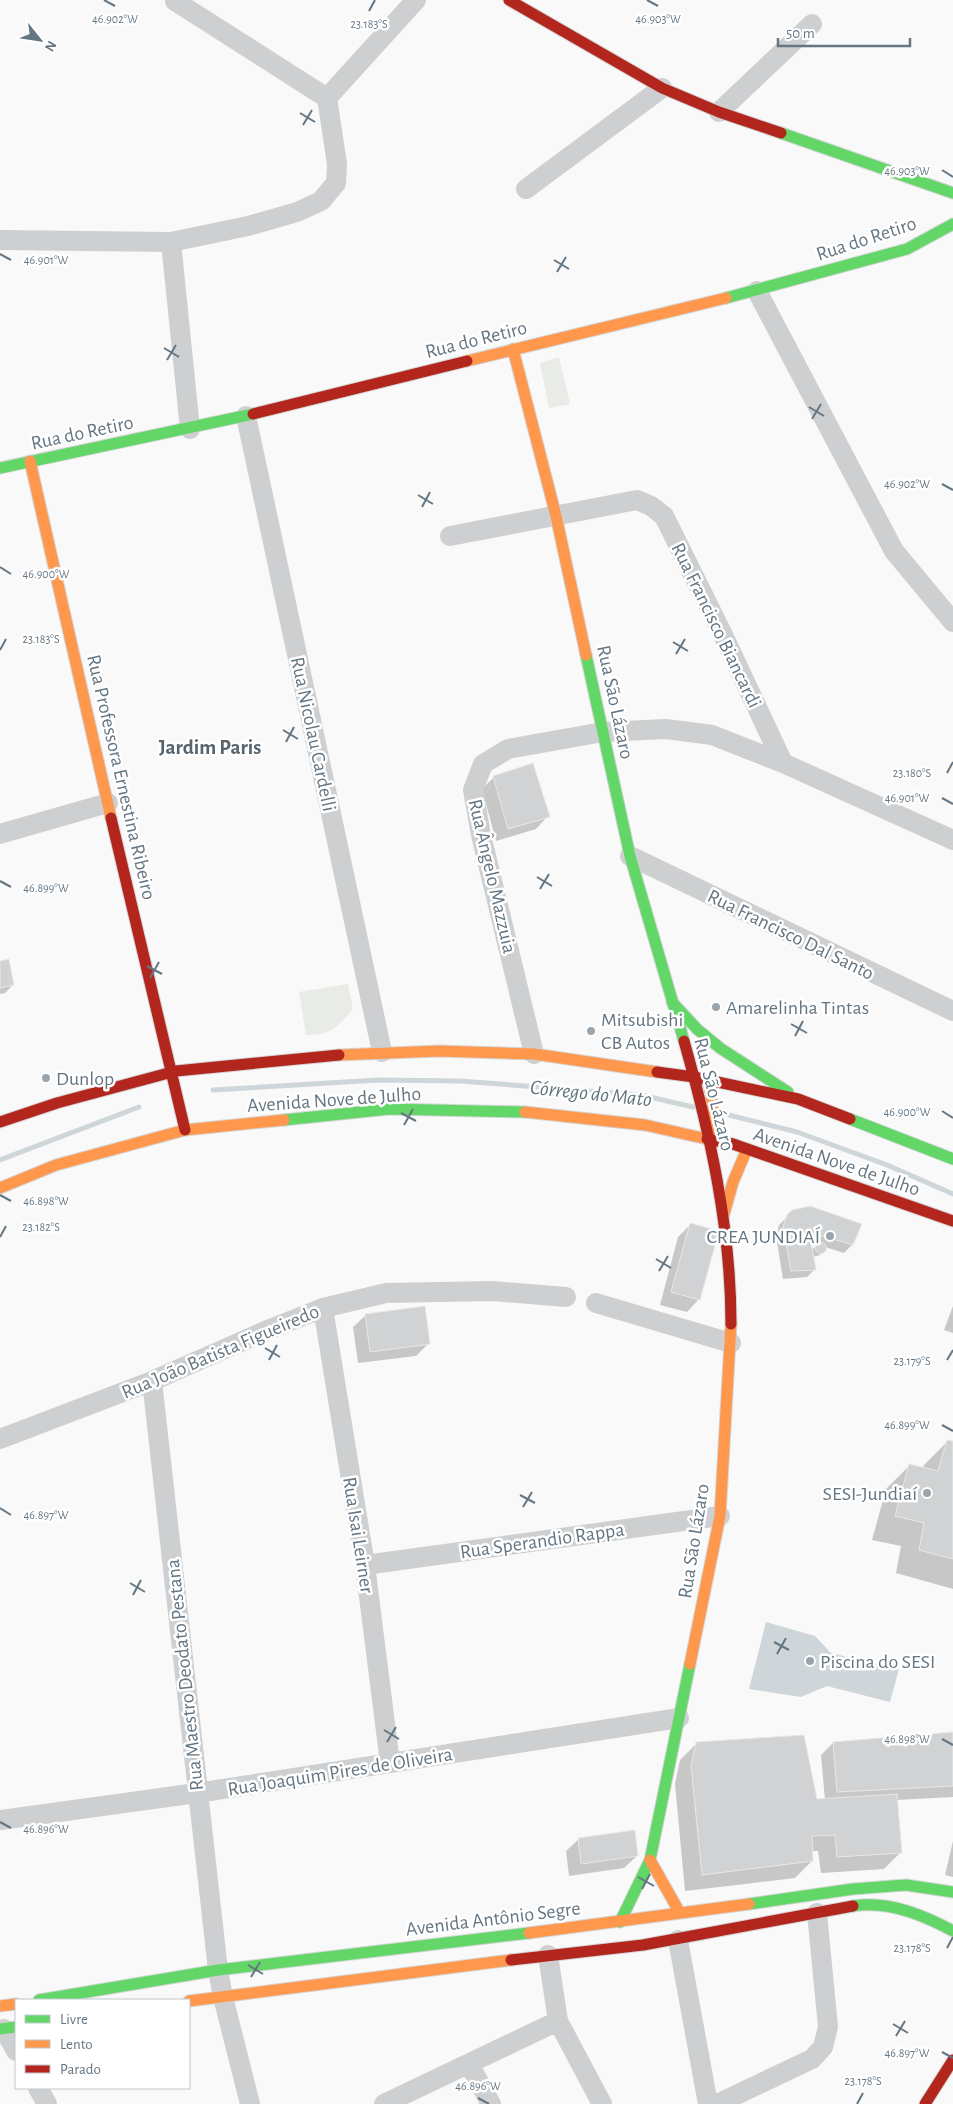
<svg xmlns="http://www.w3.org/2000/svg" width="953" height="2104" viewBox="0 0 953 2104" font-family="'Alegreya Sans',sans-serif">
<rect width="100%" height="100%" fill="#f9f9f9"/>
<path fill="#e8ebe6" d="M 559,357 L 570,404 L 549,408 L 540,363 Z
M 348,984 L 353,1009 C 337,1028 331,1035 306,1035 L 299,992 Z"/>
<path fill="#ced6d9" d="M 766,1622 L 815,1636 L 831,1653 L 899,1669 L 890,1702 L 827,1686 L 801,1697 L 749,1689 Z"/>
<path fill="#0003" fill-rule="evenodd" d="M 494,777 L 548,816 L 536,829 L 496,841 L 482,789 Z
M 0,963 L 13,985 L 5,993 L 0,994 Z
M 793,1211 L 860,1224 L 852,1245 L 844,1253 L 825,1247 L 820,1255 L 813,1257 L 815,1269 L 807,1277 L 783,1279 L 776,1236 L 779,1225 ZM 810,1243 L 817,1245 L 811,1250 Z
M 690,1225 L 699,1299 L 687,1312 L 660,1305 L 678,1237 Z
M 953,1306 L 953,1333 L 944,1330 Z
M 366,1315 L 429,1343 L 416,1356 L 358,1363 L 353,1327 Z
M 948,1441 L 953,1442 L 953,1589 L 896,1573 L 901,1546 L 872,1540 L 886,1489 L 910,1465 L 923,1468 L 924,1465 Z
M 953,1733 L 953,1797 L 896,1800 L 901,1852 L 884,1869 L 821,1873 L 818,1851 L 811,1851 L 812,1861 L 795,1878 L 685,1891 L 675,1784 L 680,1760 L 697,1743 L 816,1800 L 825,1800 L 821,1755 L 833,1743 Z
M 579,1839 L 637,1856 L 624,1868 L 569,1876 L 566,1851 Z
M 953,1841 L 953,1877 L 945,1875 Z"/>
<g fill="none" stroke-linecap="round" stroke-linejoin="round">
<path stroke="#ced6d9" stroke-width="5" d="M 213,1090 L 378,1080 L 460,1081 L 641,1095 L 693,1107
M 721,1113 L 797,1132 L 887,1165 L 953,1194
M 0,1160 L 139,1107"/>
</g>
<path fill="#d0d2d3" stroke="#e8e8e8" d="M 533,763 L 550,817 L 508,829 L 493,776 Z
M 9,959 L 14,985 L 0,988 L 0,961 Z
M 810,1206 L 862,1224 L 853,1245 L 809,1232 L 816,1270 L 791,1271 L 783,1227 L 787,1215 L 792,1210 Z
M 690,1223 L 719,1231 L 700,1300 L 671,1292 Z
M815.5 1248a5.5 5.5 0 1 1 11 0a5.5 5.5 0 1 1-11 0Z
M 425,1306 L 430,1344 L 370,1352 L 365,1314 Z
M 947,1440 L 953,1441 L 953,1559 L 919,1550 L 924,1523 L 895,1516 L 909,1464 L 938,1471 Z
M 953,1732 L 953,1786 L 837,1792 L 833,1742 Z
M 804,1735 L 817,1799 L 897,1794 L 902,1853 L 837,1857 L 835,1835 L 812,1836 L 813,1861 L 702,1875 L 691,1766 L 696,1742 Z
M 635,1830 L 638,1856 L 581,1864 L 578,1838 Z"/>
<g fill="none" stroke-linecap="round" stroke-linejoin="round">
<g stroke="#d5d6d7" stroke-width="13">
<path id="fast" d="M 781,133 L 953,193
M 726,298 L 907,249 L 953,224
M 0,468 L 253,414
M 586,655 L 630,856 L 684,1041
M 672,1002 L 697,1029 L 720,1048 L 788,1092
M 850,1119 L 953,1159
M 284,1120 L 389,1109 L 525,1112
M 749,1904 L 853,1889 L 906,1885 L 953,1892
M 853,1906 C 887,1900 924,1915 953,1931
M 620,1922 L 650,1860 L 690,1664
M 39,2000 L 218,1970 L 529,1933
M 0,2029 L 16,2027"/>
</g>
<g stroke="#d5d6d7" stroke-width="13">
<path id="slow" d="M 513,349 L 556,516 L 586,655
M 467,361 L 726,298
M 30,461 L 111,818
M 339,1055 L 439,1051 L 534,1054 L 657,1072
M 525,1112 L 645,1125 L 707,1139 C 717,1120 712,1100 708,1080
M 0,1188 L 56,1165 L 185,1130 L 284,1120
M 724,1214 L 733,1182 L 747,1149
M 690,1664 L 720,1516 L 731,1324
M 650,1860 L 680,1913
M 529,1933 L 749,1904
M 189,2001 L 511,1960
M 0,2006 L 16,2004"/>
</g>
<g stroke="#d5d6d7" stroke-width="13">
<path id="jam" d="M 509,0 L 662,88 L 719,112 L 781,133
M 253,414 L 467,361
M 111,818 L 185,1130
M 684,1041 C 710,1133 731,1228 731,1324
M 657,1072 L 694,1077 L 798,1099 L 850,1119
M 0,1122 L 57,1103 L 176,1071 L 339,1055
M 707,1139 L 733,1144 L 953,1221
M 511,1960 L 643,1945 L 853,1906
M 925,2104 L 953,2060"/>
</g>
<path stroke="#cecfd0" stroke-width="20" d="M 175,1 L 327,98
M 719,112 L 812,24
M 526,189 L 662,88
M 0,240 L 171,242 L 248,226 L 297,212 L 321,201 L 336,183 L 337,164 L 327,98 L 416,0
M 171,242 L 190,429
M 757,291 L 894,551 L 953,622
M 246,416 L 382,1052
M 450,536 L 637,500 L 651,506 L 664,516 L 724,637 L 783,763
M 0,834 L 108,803
M 630,856 L 953,1011
M 534,1054 L 481,835 L 473,790 L 483,764 L 508,749 L 603,732 L 666,729 L 712,735 L 783,763 L 953,840
M 596,1303 L 731,1343
M 323,1308 L 365,1565 L 390,1763
M 152,1381 L 218,1970 L 223,1997 L 250,2104
M 0,1439 L 152,1381 L 270,1329 L 323,1308 L 386,1293 L 492,1291 L 566,1297
M 365,1565 L 720,1516
M 0,1820 L 197,1793 L 679,1718
M 678,1940 L 708,2104
M 548,1955 L 558,2021 L 602,2104
M 4,2029 L 16,2051
M 469,2064 L 491,2104
M 38,2088 L 47,2104
M 384,2104 L 558,2021
M 717,2104 L 812,2059 L 823,2047 L 828,2027 L 817,1913"/>
<use href="#fast" stroke="#63d668" stroke-width="11"/>
<use href="#slow" stroke="#ff974d" stroke-width="11"/>
<use href="#jam" stroke="#b3261e" stroke-width="11"/>
</g>
<path fill="none" stroke="#657683" stroke-width="2" d="M 104,0 L 115,6M 647,0 L 658,6M 369,11 L 375,0M 300,113 L 315,122M 303,125 L 312,110M 942,170 L 953,177M 0,254 L 11,260M 554,260 L 569,269M 557,272 L 566,257M 164,348 L 179,357M 167,360 L 176,345M 809,407 L 824,416M 812,419 L 821,404M 942,484 L 953,490M 418,495 L 433,504M 422,507 L 430,492M 0,567 L 11,574M 673,642 L 688,651M 0,650 L 6,639M 676,654 L 685,639M 283,730 L 298,739M 286,742 L 294,727M 947,773 L 953,762M 942,798 L 953,804M 537,877 L 552,886M 0,881 L 11,887M 540,889 L 549,874M 147,966 L 162,974M 150,978 L 159,962M 791,1024 L 807,1033M 795,1036 L 803,1021M 942,1111 L 953,1118M 401,1113 L 416,1121M 404,1125 L 413,1109M 0,1195 L 11,1201M 0,1237 L 6,1226M 656,1259 L 671,1268M 659,1271 L 668,1256M 265,1348 L 280,1357M 269,1360 L 277,1345M 947,1360 L 953,1350M 942,1425 L 953,1431M 520,1495 L 535,1503M 523,1507 L 532,1492M 0,1508 L 11,1515M 130,1583 L 145,1592M 133,1595 L 141,1580M 774,1642 L 789,1650M 777,1654 L 786,1638M 384,1730 L 399,1739M 942,1739 L 953,1745M 387,1742 L 396,1727M 0,1822 L 11,1828M 638,1877 L 654,1886M 642,1889 L 650,1874M 947,1948 L 953,1937M 248,1965 L 263,1974M 251,1977 L 260,1962M 893,2024 L 908,2033M 896,2036 L 905,2021M 942,2052 L 953,2058M 478,2098 L 489,2104M 857,2104 L 863,2093"/>
<g fill="#99a4ac" stroke="#fff" stroke-width="2">
<circle cx="716" cy="1007" r="5"/>
<circle cx="591" cy="1031" r="5"/>
<circle cx="46" cy="1078" r="5"/>
<circle cx="830" cy="1236" r="5"/>
<circle cx="927" cy="1493" r="5"/>
<circle cx="810" cy="1661" r="5"/>
</g>
<g text-anchor="middle" stroke-width="5" stroke-linejoin="round" paint-order="stroke">
<g font-size="20" fill="#657683" stroke="#fff">
<text transform="translate(866 238) rotate(-18)" y="7">Rua do Retiro</text>
<text transform="translate(476 339) rotate(-14)" y="7">Rua do Retiro</text>
<text transform="translate(82 432) rotate(-12)" y="7">Rua do Retiro</text>
<text transform="translate(717 625) rotate(64)" y="7">Rua Francisco Biancardi</text>
<text transform="translate(616 702) rotate(78)" y="7">Rua São Lázaro</text>
<text transform="translate(314 734) rotate(78)" y="7">Rua Nicolau Cardelli</text>
<text transform="translate(122 777) rotate(77)" y="7">Rua Professora Ernestina Ribeiro</text>
<text transform="translate(493 876) rotate(77)" y="7">Rua Ângelo Mazzuia</text>
<text transform="translate(791 934) rotate(26)" y="7">Rua Francisco Dal Santo</text>
<text transform="translate(715 1094) rotate(76)" y="7">Rua São Lázaro</text>
<text transform="translate(334 1099) rotate(-4)" y="7">Avenida Nove de Julho</text>
<text transform="translate(837 1161) rotate(19)" y="7">Avenida Nove de Julho</text>
<text transform="translate(220 1351) rotate(-23)" y="7">Rua João Batista Figueiredo</text>
<text transform="translate(359 1535) rotate(81)" y="7">Rua Isai Leirner</text>
<text transform="translate(542 1540) rotate(-8)" y="7">Rua Sperandio Rappa</text>
<text transform="translate(693 1541) rotate(-81)" y="7">Rua São Lázaro</text>
<text transform="translate(184 1675) rotate(-96)" y="7">Rua Maestro Deodato Pestana</text>
<text transform="translate(340 1771) rotate(-9)" y="7">Rua Joaquim Pires de Oliveira</text>
<text transform="translate(493 1918) rotate(-7)" y="7">Avenida Antônio Segre</text>
</g>
<g font-size="20" fill="#657683" stroke="#fff" text-anchor="start">
<text x="726" y="1014">Amarelinha Tintas</text>
<text x="601" y="1026">Mitsubishi<tspan x="601" dy="23">CB Autos</tspan></text>
<text x="56" y="1085">Dunlop</text>
<text x="820" y="1243" text-anchor="end">CREA JUNDIAÍ</text>
<text x="917" y="1500" text-anchor="end">SESI-Jundiaí</text>
<text x="820" y="1668">Piscina do SESI</text>
</g>
<g font-size="21" font-weight="bold" fill="#57646e" stroke="#fff">
<text x="210" y="754">Jardim Paris</text>
</g>
<g font-size="21" font-style="italic" fill="#60757c" stroke="#fff">
<text transform="translate(591 1093) rotate(6)" y="7">Córrego do Mato</text>
</g>
</g>
<g font-size="12" text-anchor="middle" fill="#657683" stroke="#fff" stroke-width="5" stroke-linejoin="round" paint-order="stroke">
<text x="115" y="23">46.902°W</text>
<text x="658" y="23">46.903°W</text>
<text x="369" y="28">23.183°S</text>
<text x="907" y="175">46.903°W</text>
<text x="46" y="264">46.901°W</text>
<text x="907" y="488">46.902°W</text>
<text x="46" y="578">46.900°W</text>
<text x="41" y="643">23.183°S</text>
<text x="912" y="777">23.180°S</text>
<text x="907" y="802">46.901°W</text>
<text x="46" y="892">46.899°W</text>
<text x="907" y="1116">46.900°W</text>
<text x="46" y="1205">46.898°W</text>
<text x="41" y="1231">23.182°S</text>
<text x="912" y="1365">23.179°S</text>
<text x="907" y="1429">46.899°W</text>
<text x="46" y="1519">46.897°W</text>
<text x="907" y="1743">46.898°W</text>
<text x="46" y="1833">46.896°W</text>
<text x="912" y="1952">23.178°S</text>
<text x="907" y="2057">46.897°W</text>
<text x="863" y="2085">23.178°S</text>
<text x="478" y="2090">46.896°W</text>
</g>
<rect x="15" y="1999" width="175" height="90" fill="#ffffff" stroke="#c1c8cd"/>
<rect x="25" y="2015" width="25" height="8" fill="#63d668" stroke="#c1c8cd"/>
<text x="60" y="2024" font-size="15" fill="#657683">Livre</text>
<rect x="25" y="2040" width="25" height="8" fill="#ff974d" stroke="#c1c8cd"/>
<text x="60" y="2049" font-size="15" fill="#657683">Lento</text>
<rect x="25" y="2065" width="25" height="8" fill="#b3261e" stroke="#c1c8cd"/>
<text x="60" y="2074" font-size="15" fill="#657683">Parado</text>
<g transform="translate(40 40) rotate(120)" stroke="#ffffff" stroke-width="4" paint-order="stroke">
<path d="M0-4L9 19L0 12L-9 19Z" fill="#657683"/>
<text y="-8" font-size="14" font-weight="bold" text-anchor="middle" fill="#657683">N</text>
</g>
<path d="M778 38v8h132v-8" fill="none" stroke="#657683" stroke-width="2.5"/>
<text x="786" y="38" font-size="15" fill="#657683" stroke="#ffffff" stroke-width="4" paint-order="stroke">50 m</text>
</svg>
